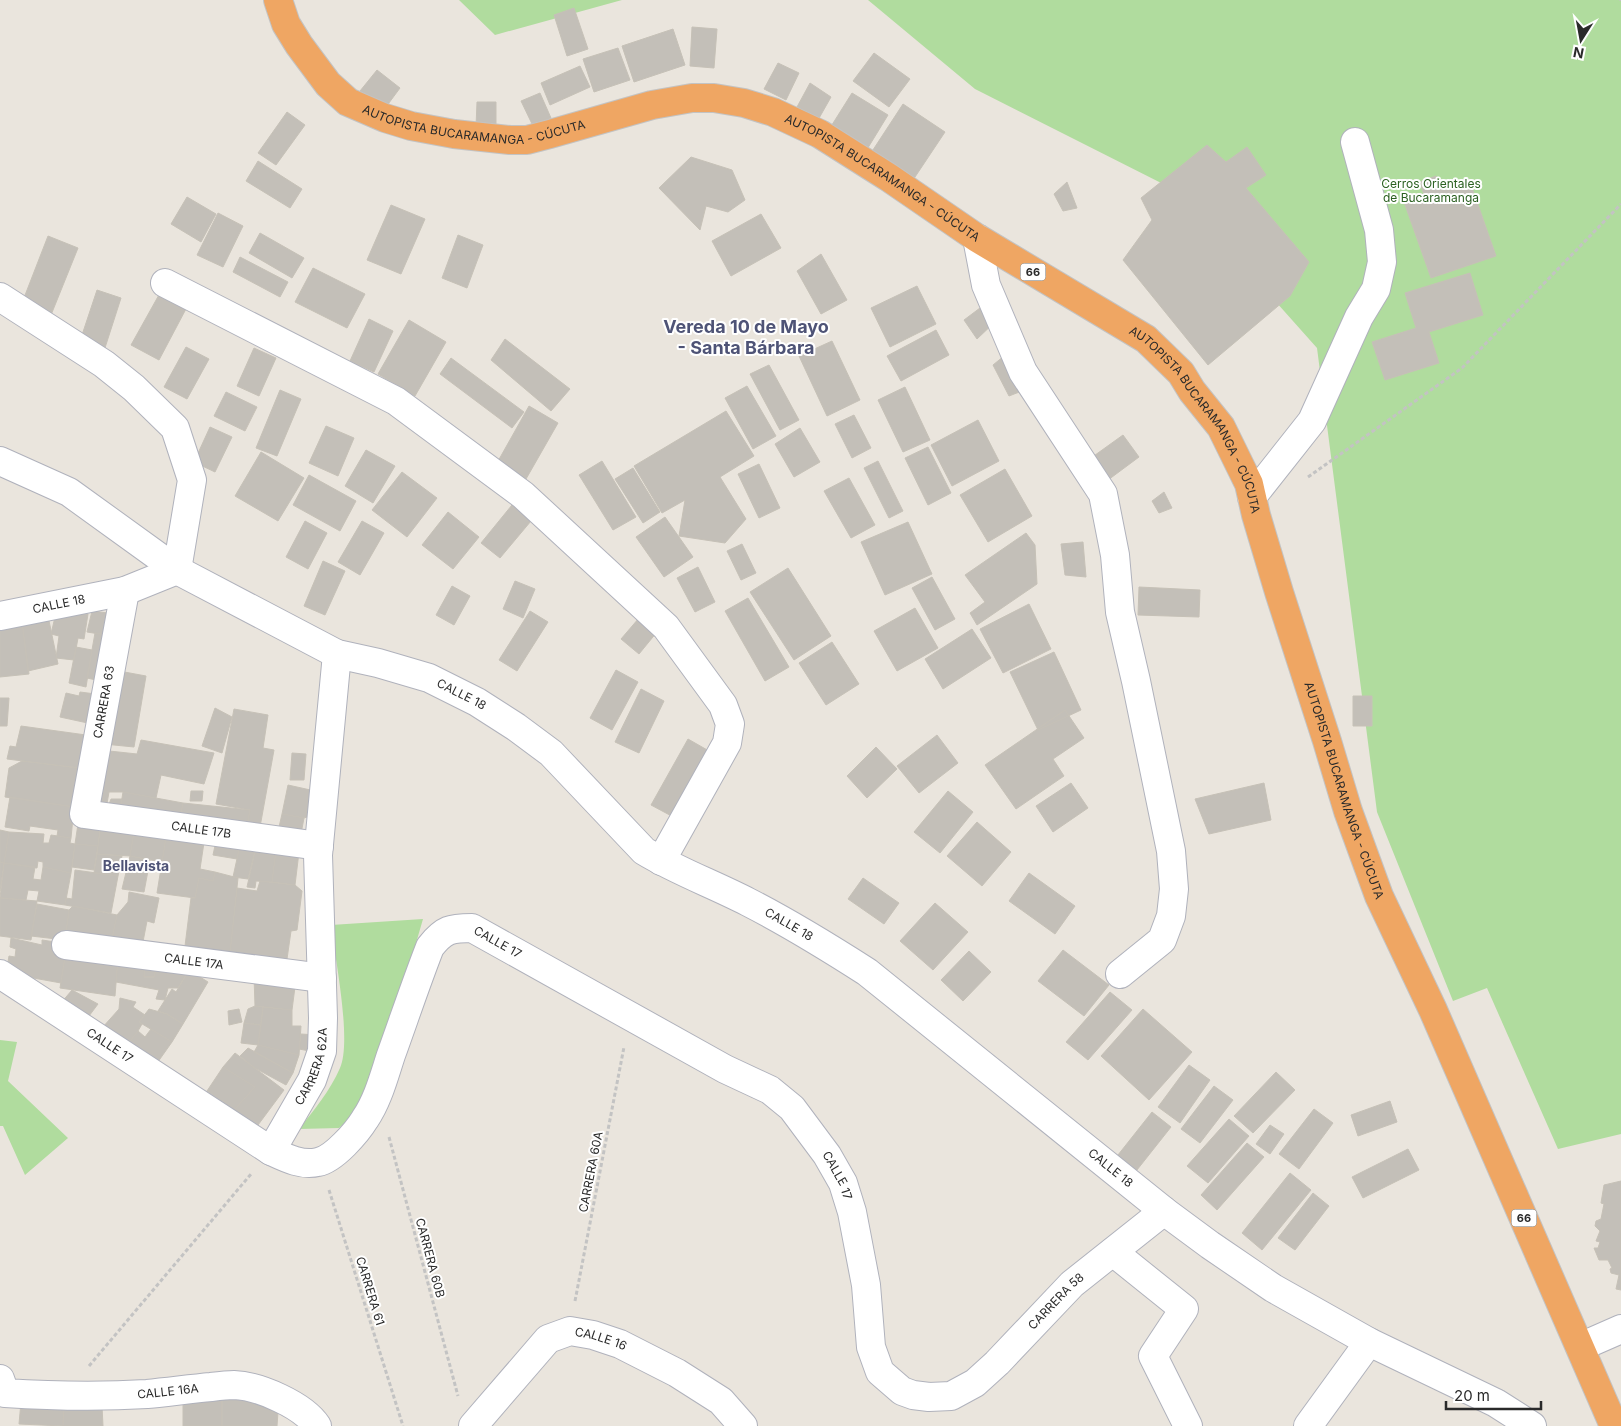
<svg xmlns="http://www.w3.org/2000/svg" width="1621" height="1426" viewBox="0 0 1621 1426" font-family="Inter,sans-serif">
<rect width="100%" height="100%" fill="#eae5dd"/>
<path fill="#b0dc9e" d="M 459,0 L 622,0 L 495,35 Z
M 868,0 L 1621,0 L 1621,1134 L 1558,1149 L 1487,988 L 1453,1001 L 1377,812 L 1317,348 L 1177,191 L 975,89 Z
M 423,919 L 398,1005 L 358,1112 L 339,1128 L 299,1129 C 314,1110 330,1091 340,1068 C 352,1041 335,958 331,925 Z
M 0,1040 L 17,1042 L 8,1081 L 68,1138 L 25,1175 L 3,1126 L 0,1126 Z"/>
<path fill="#c3bfb8" stroke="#c6c1b7" d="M 574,8 L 588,49 L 567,56 L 554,15 Z
M 692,27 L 717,29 L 714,68 L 690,66 Z
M 673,29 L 685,65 L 634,82 L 622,46 Z
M 618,48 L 630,80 L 594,92 L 583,59 Z
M 874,53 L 910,79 L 889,107 L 853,81 Z
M 778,63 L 799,73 L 786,100 L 764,89 Z
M 580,66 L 590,87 L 550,105 L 541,83 Z
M 377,70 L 400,88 L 383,111 L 360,91 Z
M 810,83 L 831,97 L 818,120 L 797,107 Z
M 540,93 L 551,118 L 533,126 L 521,101 Z
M 852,93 L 888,115 L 866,151 L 830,128 Z
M 477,102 L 496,102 L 496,127 L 476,127 Z
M 903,104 L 945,132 L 911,183 L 869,156 Z
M 287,112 L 305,125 L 276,165 L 258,153 Z
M 1207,145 L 1226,162 L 1247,147 L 1266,175 L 1246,188 L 1309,262 L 1290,296 L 1208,365 L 1123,260 L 1152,220 L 1141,198 Z
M 691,157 L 732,170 L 745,200 L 728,212 L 706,206 L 700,230 L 659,188 Z
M 258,161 L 302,189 L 290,208 L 246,181 Z
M 1436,176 L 1440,189 L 1469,179 L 1496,256 L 1431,278 L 1404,202 L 1424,195 L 1420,182 Z
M 1067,182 L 1077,208 L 1063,211 L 1054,194 Z
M 187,197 L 216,214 L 201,242 L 171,224 Z
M 391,205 L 425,219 L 401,274 L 367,260 Z
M 218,213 L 243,226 L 223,267 L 197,255 Z
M 761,214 L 781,248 L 731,276 L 712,241 Z
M 260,233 L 304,258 L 292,278 L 249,253 Z
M 458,235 L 483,245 L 467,288 L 442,278 Z
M 48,236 L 78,248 L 51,315 L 22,303 Z
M 821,254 L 847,300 L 821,314 L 797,271 Z
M 240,257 L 288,282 L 280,297 L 233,272 Z
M 313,268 L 365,294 L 347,328 L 295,302 Z
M 1470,273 L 1483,315 L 1429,332 L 1439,363 L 1385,380 L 1372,342 L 1416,328 L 1405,293 Z
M 917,286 L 936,324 L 890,347 L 871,308 Z
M 97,290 L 121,298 L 103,354 L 78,347 Z
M 160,293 L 187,307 L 159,360 L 131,345 Z
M 984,305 L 998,319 L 977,339 L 964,320 Z
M 369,319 L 393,331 L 374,372 L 350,361 Z
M 409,320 L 446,342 L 415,396 L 378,374 Z
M 936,330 L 949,355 L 901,381 L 887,356 Z
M 505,339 L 570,389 L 551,411 L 491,360 Z
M 832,341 L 860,400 L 827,416 L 799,356 Z
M 186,347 L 209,359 L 187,399 L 164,387 Z
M 254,348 L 276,358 L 259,396 L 237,386 Z
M 1004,356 L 1022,391 L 1009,396 L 993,365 Z
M 451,358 L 524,412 L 512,428 L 440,374 Z
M 769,365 L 799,420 L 780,430 L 750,374 Z
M 747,386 L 776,436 L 753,449 L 725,398 Z
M 905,387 L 930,440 L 903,452 L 878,400 Z
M 280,390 L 301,399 L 277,456 L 256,448 Z
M 226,392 L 257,407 L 245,431 L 214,416 Z
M 529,406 L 558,423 L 526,479 L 497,463 Z
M 726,411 L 754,456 L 720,477 L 746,519 L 725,543 L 679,536 L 685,500 L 662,513 L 634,466 Z
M 854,415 L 871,448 L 852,458 L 835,424 Z
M 978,420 L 999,461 L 952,486 L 931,445 Z
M 326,426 L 354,438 L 338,476 L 309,463 Z
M 210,427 L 232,437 L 215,472 L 194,462 Z
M 800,428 L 820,462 L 794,477 L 775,444 Z
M 1123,435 L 1139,457 L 1108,480 L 1091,458 Z
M 928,447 L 951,493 L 928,505 L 905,458 Z
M 366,450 L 395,466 L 373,503 L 345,486 Z
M 261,452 L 304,478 L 278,521 L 235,496 Z
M 602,461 L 636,517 L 613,530 L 579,475 Z
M 878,461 L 903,511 L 889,518 L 864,468 Z
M 759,464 L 780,508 L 759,518 L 738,474 Z
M 633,468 L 660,512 L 643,523 L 615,479 Z
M 1005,469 L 1032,516 L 988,542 L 960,495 Z
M 402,472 L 437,498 L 407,537 L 372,510 Z
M 309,475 L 356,501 L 340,531 L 293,505 Z
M 849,478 L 875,525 L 851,538 L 824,491 Z
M 1164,492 L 1172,508 L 1159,513 L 1152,501 Z
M 512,505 L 531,521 L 500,558 L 481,543 Z
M 448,512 L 479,537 L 453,569 L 422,545 Z
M 665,517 L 693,557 L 664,577 L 636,537 Z
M 305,521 L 327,533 L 308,569 L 286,557 Z
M 362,521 L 384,533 L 360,575 L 338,562 Z
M 908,522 L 932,574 L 885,595 L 861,542 Z
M 1026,533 L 1035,545 L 1037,584 L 977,625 L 970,613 L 985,602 L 965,575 Z
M 1083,542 L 1086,577 L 1065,575 L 1061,544 Z
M 742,544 L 756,573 L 741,580 L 727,551 Z
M 323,561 L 345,571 L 325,615 L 304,606 Z
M 698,567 L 715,602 L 695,612 L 677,578 Z
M 788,568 L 831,636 L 794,660 L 750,592 Z
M 932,577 L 955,619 L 935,630 L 912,588 Z
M 515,581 L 535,589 L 523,618 L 503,609 Z
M 452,586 L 470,596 L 454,625 L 436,615 Z
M 1139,587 L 1200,590 L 1199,617 L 1138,615 Z
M 748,598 L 789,667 L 765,681 L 725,611 Z
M 1029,604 L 1051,649 L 1003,673 L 980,629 Z
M 915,608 L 938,648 L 897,671 L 874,631 Z
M 92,611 L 116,614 L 112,636 L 87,632 Z
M 530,611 L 548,622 L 517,671 L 499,660 Z
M 88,614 L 84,639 L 78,638 L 74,660 L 56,658 L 59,636 L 51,634 L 55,617 Z
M 48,616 L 58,664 L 28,671 L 22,622 Z
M 639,618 L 657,632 L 639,654 L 621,639 Z
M 22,622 L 29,674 L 0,677 L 0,624 Z
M 972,629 L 991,658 L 943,689 L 925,659 Z
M 95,633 L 112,636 L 105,682 L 87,678 Z
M 832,642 L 859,684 L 826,705 L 799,663 Z
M 76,647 L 92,650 L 86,687 L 69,683 Z
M 1054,652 L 1081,710 L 1038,730 L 1010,672 Z
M 616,670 L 638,682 L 612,730 L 590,718 Z
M 119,671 L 146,676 L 134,747 L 104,744 Z
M 641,689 L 664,701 L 639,753 L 615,742 Z
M 80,692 L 103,695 L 97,725 L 60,717 L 66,693 L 79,696 Z
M 1353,696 L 1372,696 L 1372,726 L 1353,726 Z
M 0,698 L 9,698 L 7,726 L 0,726 Z
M 215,708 L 232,717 L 222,753 L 202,746 Z
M 234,709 L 268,715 L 263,748 L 274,750 L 260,827 L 246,831 L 250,810 L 216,804 Z
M 1065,710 L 1084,738 L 1053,759 L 1064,776 L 1016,809 L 985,765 Z
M 21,726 L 86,735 L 79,768 L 7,759 L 10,746 L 16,747 Z
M 937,735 L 958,763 L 919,793 L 897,766 Z
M 688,739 L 716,755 L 679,820 L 651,805 Z
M 141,740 L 214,753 L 204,784 L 161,775 L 156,798 L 123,792 L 109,792 L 105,815 L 87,812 L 100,750 L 137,754 Z
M 876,747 L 897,769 L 867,798 L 847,776 Z
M 292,753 L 306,754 L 304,780 L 290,780 Z
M 22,761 L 79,768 L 74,807 L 5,797 L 9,768 Z
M 1071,783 L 1088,808 L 1053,832 L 1036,806 Z
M 1264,783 L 1271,820 L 1209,834 L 1195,799 Z
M 288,785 L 315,791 L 310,816 L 304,818 L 282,814 Z
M 191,791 L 203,791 L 202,801 L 190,801 Z
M 948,791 L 973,812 L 940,853 L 914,832 Z
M 123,792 L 183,803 L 179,823 L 119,816 Z
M 10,797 L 74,807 L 71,838 L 57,836 L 58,830 L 30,826 L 29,831 L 5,827 Z
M 111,799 L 122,799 L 119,816 L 105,815 Z
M 183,803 L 250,810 L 246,831 L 179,823 Z
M 282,814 L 304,818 L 300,839 L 277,836 Z
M 101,822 L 135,826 L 130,856 L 97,854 Z
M 977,822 L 1011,852 L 982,886 L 947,856 Z
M 78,824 L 100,828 L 98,846 L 75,844 Z
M 135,826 L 167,831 L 162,862 L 130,856 Z
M 0,830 L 9,832 L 4,863 L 0,862 Z
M 167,831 L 205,836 L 200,869 L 215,872 L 213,881 L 199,878 L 195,898 L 157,893 Z
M 9,832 L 44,834 L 43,843 L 49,843 L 51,835 L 71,838 L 70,843 L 75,844 L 71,873 L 43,867 L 43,862 L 38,861 L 37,868 L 4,863 Z
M 216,841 L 240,845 L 237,859 L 213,855 Z
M 75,844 L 98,846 L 94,870 L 72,867 Z
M 240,845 L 256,847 L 248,879 L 233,877 Z
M 256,847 L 276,850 L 272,882 L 256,881 L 255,888 L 247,887 Z
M 276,850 L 299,852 L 295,885 L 272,882 Z
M 97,854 L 122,856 L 118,876 L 94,873 Z
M 130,856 L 150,860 L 144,892 L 122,889 Z
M 0,862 L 4,863 L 0,891 Z
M 4,863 L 35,867 L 33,879 L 41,880 L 43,867 L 71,873 L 65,905 L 37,901 L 39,891 L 28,890 L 26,900 L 0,898 Z
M 75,870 L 118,876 L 111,913 L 65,905 L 66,898 L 72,899 Z
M 215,872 L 238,878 L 229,962 L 184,954 L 191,898 L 195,898 L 199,878 L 213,881 Z
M 1029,873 L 1075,906 L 1055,934 L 1009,901 Z
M 863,878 L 899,903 L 884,924 L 848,899 Z
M 260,881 L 295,885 L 302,891 L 297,930 L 291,931 L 286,966 L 229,962 L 237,888 L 257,891 Z
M 129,892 L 159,898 L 154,923 L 147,921 L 141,952 L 110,948 L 117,915 L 128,902 Z
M 0,898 L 37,901 L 31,940 L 0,936 Z
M 935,903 L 968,932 L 933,970 L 900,941 Z
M 37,904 L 69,910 L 65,940 L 31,936 Z
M 73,906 L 117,915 L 110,948 L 65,940 L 69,910 Z
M 11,938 L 42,945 L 42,940 L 62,943 L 66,950 L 61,983 L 6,973 L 9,956 L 15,957 L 16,949 L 10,947 Z
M 66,950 L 118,958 L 115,996 L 60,988 Z
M 1063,950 L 1109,985 L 1084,1016 L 1038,981 Z
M 969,951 L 991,972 L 963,1001 L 941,980 Z
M 118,958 L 145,962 L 144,977 L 154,977 L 157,964 L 189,970 L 178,988 L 168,988 L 165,1000 L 156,999 L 159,990 L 116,982 Z
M 145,962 L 157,964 L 154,977 L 144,977 Z
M 189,970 L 208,982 L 183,1024 L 167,1014 L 158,1011 L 172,989 L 176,992 Z
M 254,976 L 296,979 L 292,1010 L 255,1006 Z
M 72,990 L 98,1004 L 86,1020 L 61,1003 Z
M 1110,992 L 1132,1010 L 1088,1060 L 1066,1042 Z
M 120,998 L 136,1002 L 133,1007 L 145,1015 L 139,1022 L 142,1024 L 138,1031 L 127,1045 L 102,1028 L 119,1009 Z
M 255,1006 L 263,1007 L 261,1025 L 244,1023 L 248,1009 Z
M 263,1007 L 292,1010 L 292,1026 L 301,1026 L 299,1055 L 258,1045 Z
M 149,1009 L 167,1014 L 183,1024 L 172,1042 L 139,1022 Z
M 239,1009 L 242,1022 L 229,1025 L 228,1011 Z
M 1143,1009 L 1192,1052 L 1149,1100 L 1101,1056 Z
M 244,1023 L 261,1025 L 258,1045 L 241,1043 Z
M 151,1029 L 172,1042 L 155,1066 L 127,1045 L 138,1031 L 145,1037 Z
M 301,1034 L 316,1035 L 315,1052 L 299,1049 Z
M 258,1045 L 299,1055 L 293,1073 L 254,1052 Z
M 248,1048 L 293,1073 L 286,1085 L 253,1067 L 240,1056 Z
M 235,1053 L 284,1090 L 258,1125 L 234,1110 L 255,1087 L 223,1067 Z
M 1189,1065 L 1210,1080 L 1180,1123 L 1158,1107 Z
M 223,1067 L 255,1087 L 234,1110 L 207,1091 Z
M 1276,1072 L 1295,1090 L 1253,1133 L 1234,1116 Z
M 1214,1086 L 1233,1100 L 1200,1143 L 1181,1129 Z
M 1390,1101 L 1397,1122 L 1358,1136 L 1351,1115 Z
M 1314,1109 L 1333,1123 L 1299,1169 L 1279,1154 Z
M 1152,1112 L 1171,1127 L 1133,1175 L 1114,1160 Z
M 1229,1119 L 1249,1136 L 1208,1183 L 1187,1166 Z
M 1270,1125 L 1284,1134 L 1270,1154 L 1256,1144 Z
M 1247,1143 L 1264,1157 L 1217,1210 L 1201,1195 Z
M 1408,1149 L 1419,1170 L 1363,1198 L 1352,1177 Z
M 1290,1173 L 1311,1190 L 1262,1250 L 1242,1233 Z
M 1621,1181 L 1621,1290 L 1616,1289 L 1619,1275 L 1611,1273 L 1610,1269 L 1612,1268 L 1608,1260 L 1599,1260 L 1594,1248 L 1598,1248 L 1600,1242 L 1596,1241 L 1600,1231 L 1595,1226 L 1596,1221 L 1601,1219 L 1604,1204 L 1601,1203 L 1604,1185 Z
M 1313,1193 L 1329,1206 L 1295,1250 L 1278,1238 Z
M 258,1393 L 278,1412 L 277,1426 L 222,1426 L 222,1398 Z
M 183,1398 L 222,1398 L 222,1426 L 183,1426 Z
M 21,1402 L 64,1405 L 63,1426 L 19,1424 Z
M 64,1405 L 102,1406 L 103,1426 L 63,1426 Z"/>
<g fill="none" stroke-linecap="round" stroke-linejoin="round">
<g stroke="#b0b2bc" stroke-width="30">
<g id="minor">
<path d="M 977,238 L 986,285 L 1023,372 L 1103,494 L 1115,555 L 1120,612 L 1136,681 L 1171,851 L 1174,889 L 1171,916 L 1162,940 L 1120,974"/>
<path d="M 165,283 L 396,401 L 523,495 L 666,627 L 723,705 L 730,724 L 727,743 L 661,861"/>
<path d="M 0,297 L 104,364 L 134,388 L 175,428 L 192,480 L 177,570"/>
<path id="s1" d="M 0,461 L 69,492 L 177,570 L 337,654 L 378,663 L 429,678 L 477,702 L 516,727 L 551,753 L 644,851 C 677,871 713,884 748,902 C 789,923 828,947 867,972 L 1164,1211 L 1210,1245 L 1273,1288 L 1369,1342 L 1496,1403 L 1532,1426"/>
<path d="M 1252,497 L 1312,421 L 1359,317 L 1376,289 L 1382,262 L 1379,230 L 1355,142"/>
<path id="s2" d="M 125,591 L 84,814 L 319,846"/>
<path id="s3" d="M 0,616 L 125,591 L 177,570"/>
<path id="s4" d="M 66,945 L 322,978"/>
<path id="s5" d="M 0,974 L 271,1151 C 286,1158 302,1166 318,1162 C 334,1159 357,1132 365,1119 C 378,1100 384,1076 391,1055 C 404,1019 416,983 430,947 C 444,929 451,928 472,928 L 725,1069 L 770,1090 L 792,1108 L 827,1155 L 843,1183 L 852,1212 L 866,1285 L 871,1347 L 880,1372 L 902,1391 L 913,1395 L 929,1397 L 951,1396 L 975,1383 L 997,1363 L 1072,1284 L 1164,1211"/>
<path id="s6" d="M 271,1151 L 312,1080 L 322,1051 L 323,1018 L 318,855 L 337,654"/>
<path d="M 1113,1252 L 1184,1309 L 1153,1356 L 1188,1426"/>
<path d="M 1580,1347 L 1621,1329"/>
<path id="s7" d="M 0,1379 L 5,1393 C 52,1396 99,1397 147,1394 C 168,1392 190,1389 211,1387 C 219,1386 227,1385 234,1385 C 259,1386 303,1405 317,1426"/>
<path id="s8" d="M 473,1426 L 548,1339 L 570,1331 L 593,1335 L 620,1344 L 677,1373 L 721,1401 L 743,1426"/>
<path d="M 1308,1426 L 1369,1342"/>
</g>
</g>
<g stroke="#c3c3c3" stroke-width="30">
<g id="highway">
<path id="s9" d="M 278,0 L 286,24 L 299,45 L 328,84 L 348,102 L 385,118 L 411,126 L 454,134 L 510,140 L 527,140 L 550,134 L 652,105 L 692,98 L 714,98 L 744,103 L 773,112 L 820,134 L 888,177 L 977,238 L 1146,339 L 1181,373 L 1192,391 L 1221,427 L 1249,484 L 1256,515 L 1279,592 L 1327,741 L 1348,811 L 1379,896 L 1433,1010 L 1614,1426"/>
</g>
</g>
<path stroke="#c3c3c3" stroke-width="3" stroke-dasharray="4 2.5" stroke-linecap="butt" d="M 1621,0 L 1621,1
M 1308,477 L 1462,368 L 1621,204
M 389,1137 L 458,1396
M 329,1190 L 403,1426
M 575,1301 L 624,1047
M 89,1366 L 251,1174"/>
<use href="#minor" stroke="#fff" stroke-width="28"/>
<use href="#highway" stroke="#efa663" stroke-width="28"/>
</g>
<g text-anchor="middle" stroke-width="4" stroke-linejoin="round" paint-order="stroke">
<g fill="#fff" stroke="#6a6a6a" stroke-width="1">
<rect x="1020.5" y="263.5" width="25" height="17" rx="4"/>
<rect x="1511.5" y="1209.5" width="25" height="17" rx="4"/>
</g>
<g font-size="11" font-weight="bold" fill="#2a2a2a">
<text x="1033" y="276">66</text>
<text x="1524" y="1222">66</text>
</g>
<g font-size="12" fill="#2a2a2a" stroke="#fff">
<text dy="4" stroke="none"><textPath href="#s9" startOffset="256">AUTOPISTA BUCARAMANGA - CÚCUTA</textPath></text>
<text dy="4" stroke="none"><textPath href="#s9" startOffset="691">AUTOPISTA BUCARAMANGA - CÚCUTA</textPath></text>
<text dy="4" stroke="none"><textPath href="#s9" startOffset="1096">AUTOPISTA BUCARAMANGA - CÚCUTA</textPath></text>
<text dy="4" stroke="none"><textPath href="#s3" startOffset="60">CALLE 18</textPath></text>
<text dy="4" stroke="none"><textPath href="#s1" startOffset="521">CALLE 18</textPath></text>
<text transform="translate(104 702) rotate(-80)" y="4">CARRERA 63</text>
<text dy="4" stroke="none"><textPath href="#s9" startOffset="1501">AUTOPISTA BUCARAMANGA - CÚCUTA</textPath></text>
<text dy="4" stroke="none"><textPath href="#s2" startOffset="345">CALLE 17B</textPath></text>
<text dy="4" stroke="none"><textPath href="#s1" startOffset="926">CALLE 18</textPath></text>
<text dy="4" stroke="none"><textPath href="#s5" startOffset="700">CALLE 17</textPath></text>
<text dy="4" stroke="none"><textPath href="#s4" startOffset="129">CALLE 17A</textPath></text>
<text dy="4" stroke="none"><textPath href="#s5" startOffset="131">CALLE 17</textPath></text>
<text dy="4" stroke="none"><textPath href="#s6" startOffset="95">CARRERA 62A</textPath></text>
<text dy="4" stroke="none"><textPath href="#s1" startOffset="1330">CALLE 18</textPath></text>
<text transform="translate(591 1172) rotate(-79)" y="4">CARRERA 60A</text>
<text dy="4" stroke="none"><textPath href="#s5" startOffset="1120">CALLE 17</textPath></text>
<text transform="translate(430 1258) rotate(75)" y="4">CARRERA 60B</text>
<text transform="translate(370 1291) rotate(73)" y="4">CARRERA 61</text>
<text dy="4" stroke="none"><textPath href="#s5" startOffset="1544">CARRERA 58</textPath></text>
<text dy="4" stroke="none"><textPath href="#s8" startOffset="170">CALLE 16</textPath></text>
<text dy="4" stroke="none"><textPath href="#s7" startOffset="178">CALLE 16A</textPath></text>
</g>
<g font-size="12" fill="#2b6021" stroke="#fff">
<text x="1431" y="188">Cerros Orientales<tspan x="1431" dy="14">de Bucaramanga</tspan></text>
</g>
<g font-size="14" font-weight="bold" fill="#4e5376" stroke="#fff">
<text x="136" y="871">Bellavista</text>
</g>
<g font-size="18" font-weight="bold" fill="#4e5376" stroke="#fff">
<text x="746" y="333">Vereda 10 de Mayo<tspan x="746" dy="21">- Santa Bárbara</tspan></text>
</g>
</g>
<g transform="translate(1581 40) rotate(191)" stroke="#ffffff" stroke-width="4" paint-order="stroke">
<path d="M0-4L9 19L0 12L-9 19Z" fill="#2a2a2a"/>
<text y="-8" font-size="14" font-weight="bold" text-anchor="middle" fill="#2a2a2a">N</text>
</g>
<path d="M1446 1401v8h95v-8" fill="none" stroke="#2a2a2a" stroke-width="2.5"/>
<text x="1454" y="1401" font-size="15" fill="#2a2a2a" stroke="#ffffff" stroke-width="4" paint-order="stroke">20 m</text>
</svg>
